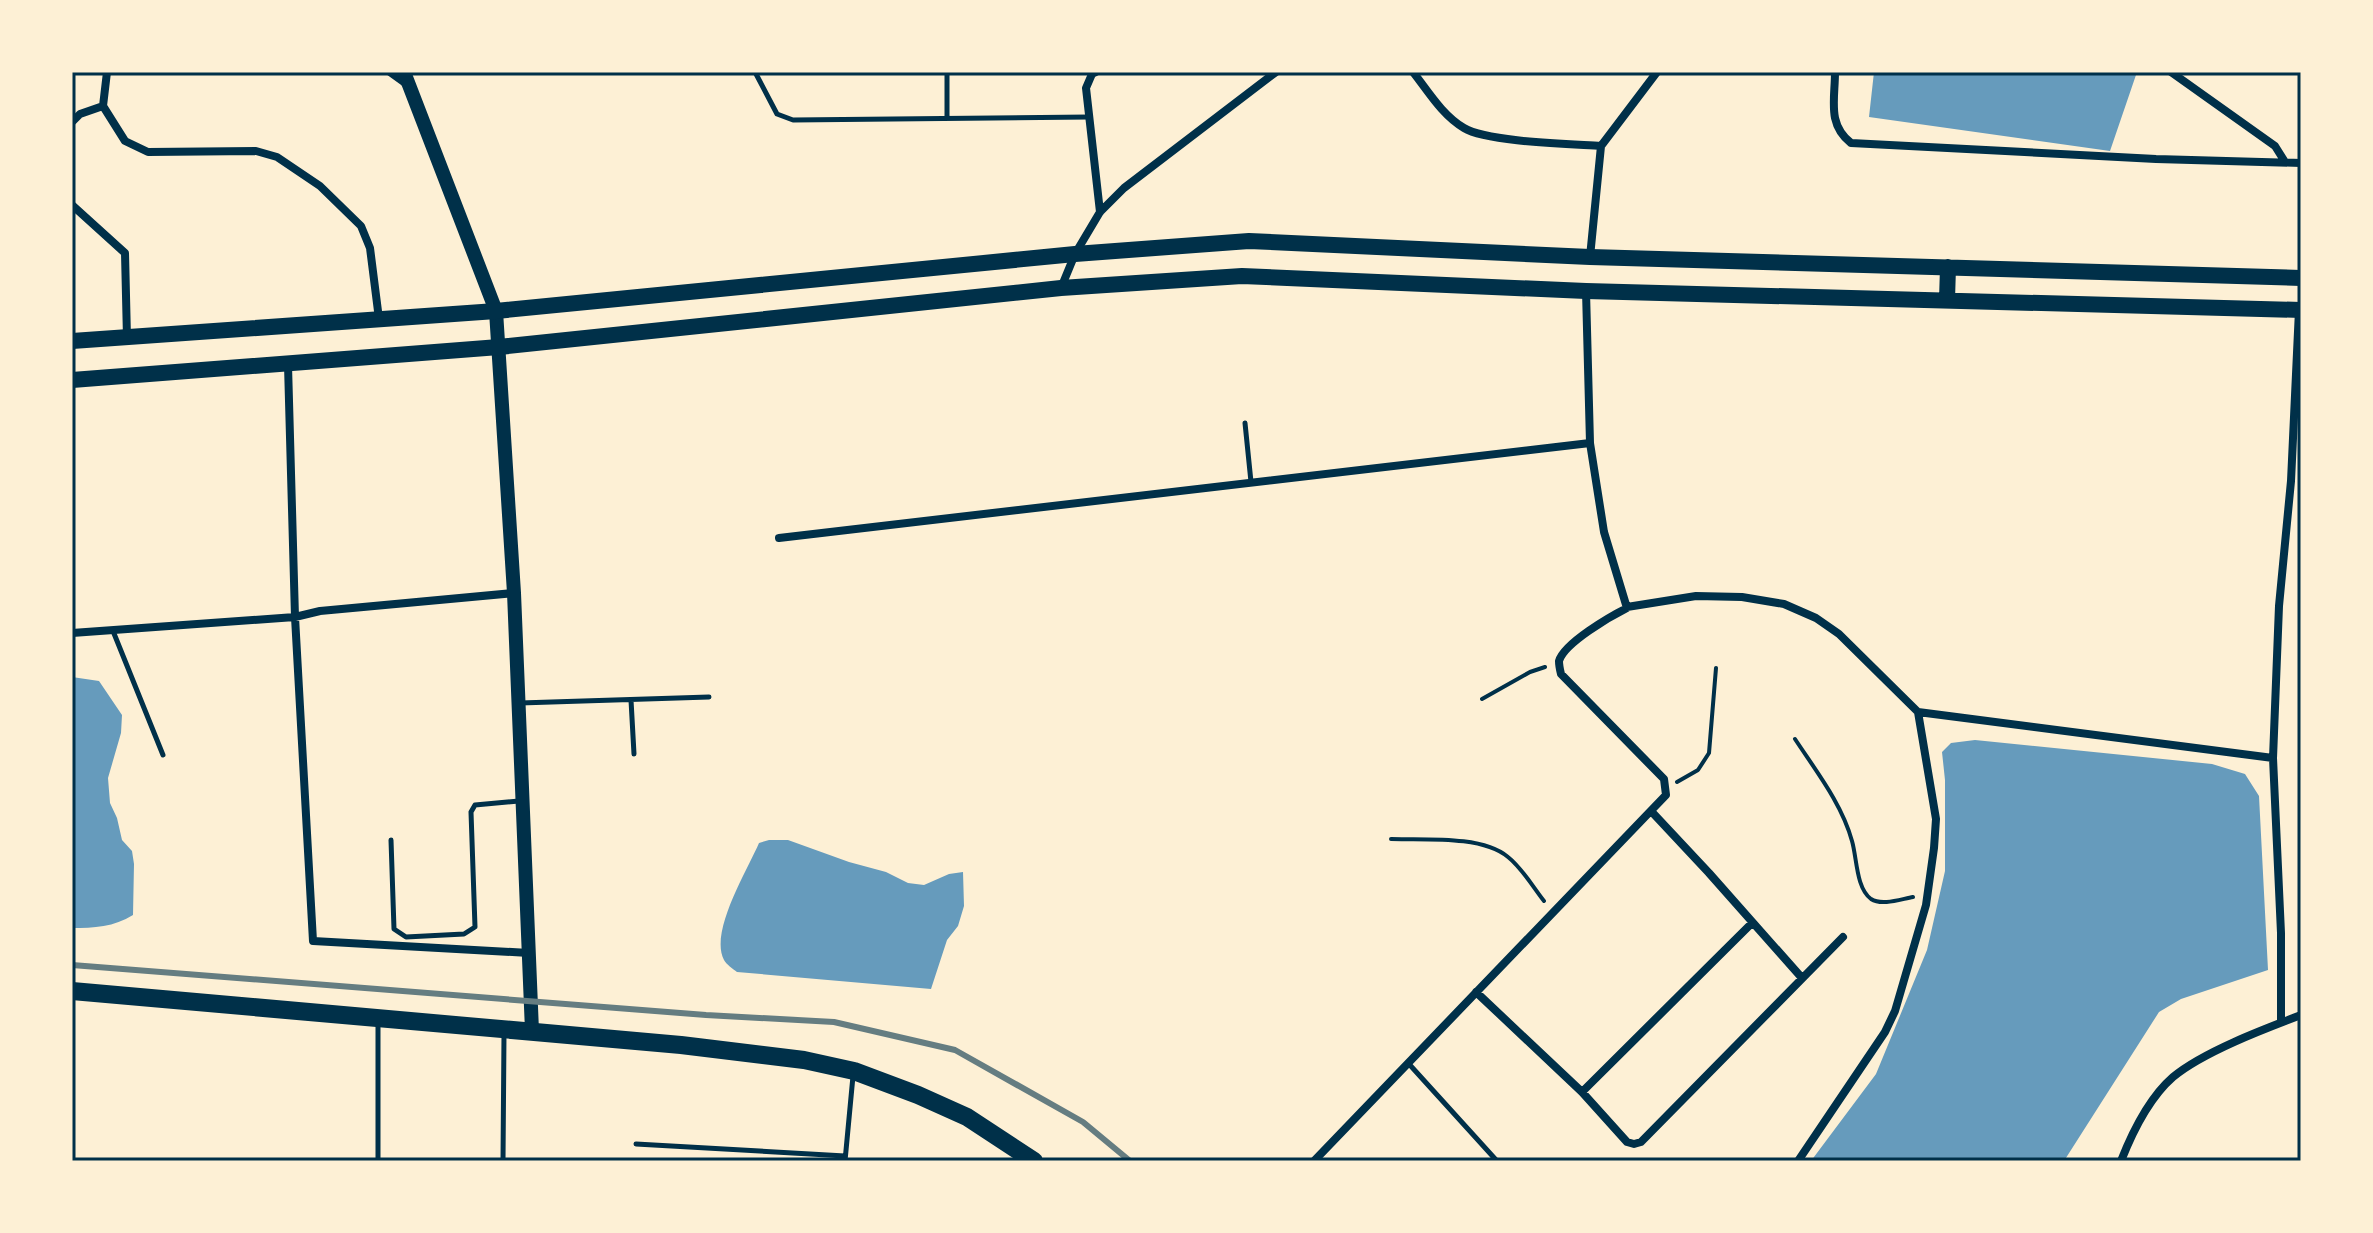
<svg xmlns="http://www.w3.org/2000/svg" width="2373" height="1233" viewBox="0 0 2373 1233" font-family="'Nunito Sans',sans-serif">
<rect width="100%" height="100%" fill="#fdf0d5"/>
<path fill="#669bbc" d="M 1874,72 L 2137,72 L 2110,151 L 1869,117 Z
M 72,677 L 99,681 L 122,715 L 121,733 L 108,778 L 110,803 L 117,818 L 122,840 L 132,851 L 134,864 L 133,915 C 114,927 94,928 72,928 Z
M 1975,740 L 2212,764 L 2245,774 L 2259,796 L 2268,970 L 2181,999 L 2159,1012 L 2064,1161 L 1811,1161 L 1876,1074 L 1927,950 L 1945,871 L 1945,780 L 1942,752 L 1951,743 Z
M 769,840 L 788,840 L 849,862 L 886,872 L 908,883 L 924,885 L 949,874 L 963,872 L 964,906 L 958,926 L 947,940 L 931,989 L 737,972 C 733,969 726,964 724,960 C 709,932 748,869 759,843 Z"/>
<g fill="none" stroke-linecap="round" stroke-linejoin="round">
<path stroke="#003049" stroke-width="4" d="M 1482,699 L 1530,672 L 1545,667
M 1795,739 C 1816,771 1842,804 1852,841 C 1857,858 1856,888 1871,899 C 1882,906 1901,899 1913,897
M 1677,782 L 1698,770 L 1709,753 L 1716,668
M 1391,839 C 1423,840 1482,835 1508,857 C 1522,868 1533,887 1544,901"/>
<path stroke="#003049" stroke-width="5" d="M 755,72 L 777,114 L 793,120 L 1089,117
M 947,118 L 947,72
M 1245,423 L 1251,482
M 113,631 L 163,755
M 631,700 L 634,754
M 520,703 L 709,697
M 391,840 L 394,929 L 406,937 L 464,934 L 475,927 L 471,812 L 475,805 L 519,801
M 1409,1064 L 1497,1161
M 636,1144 L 845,1156
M 378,1161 L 378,1022
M 503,1161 L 504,1034
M 845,1161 L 853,1076"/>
<path stroke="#003049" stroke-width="8" d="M 107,72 L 103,106 L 125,141 L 148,152 L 256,151 L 277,157 L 320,186 L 361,226 L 370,248 L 379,319
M 390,72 L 408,85
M 1096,72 L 1092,74 L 1086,88 L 1100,212
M 1413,72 C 1428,91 1442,115 1464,128 C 1487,142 1570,144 1601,146
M 1835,72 C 1835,100 1827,124 1851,143 L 2156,159 L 2301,163
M 2171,72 L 2275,146 L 2285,162
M 72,122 L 80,114 L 103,106
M 72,205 L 125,253 L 127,338
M 1590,257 L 1601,146 L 1657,72
M 1061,288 L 1075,254 L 1100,212 L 1124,188 L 1276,72
M 288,365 L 295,617 L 313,941 L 529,953
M 779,538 L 1590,443
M 1627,607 L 1696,596 L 1742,597 L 1784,604 L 1816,618 L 1839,634 L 1918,712 L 1936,819 L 1934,848 L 1926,905 L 1895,1011 L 1885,1032 L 1798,1161
M 72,633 L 295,617 L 320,611 L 514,593
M 1918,712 L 2273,758
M 1651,811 L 1709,873 L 1802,978
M 1476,992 L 1582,1092 L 1627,1142 L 1634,1144 L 1641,1142 L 1843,937
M 2281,1022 L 2281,933 L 2273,758 L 2279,606 L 2291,481 L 2299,310
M 1582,1092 L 1752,923
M 1314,1161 L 1666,795 L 1664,779 L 1561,674 C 1560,670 1559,665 1559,661 C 1564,643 1611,616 1627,608 L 1604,532 L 1590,443 L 1586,291
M 2121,1161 C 2132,1133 2150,1097 2173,1077 C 2203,1052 2264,1029 2301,1015"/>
<path stroke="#003049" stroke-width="14" d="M 404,72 L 496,311 L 514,593 L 532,1031"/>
<path stroke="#003049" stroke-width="16" d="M 1947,300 L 1948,267
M 72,341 L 496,311 L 1075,254 L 1249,241 L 1590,257 L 2301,278
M 72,380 L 499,347 L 1061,288 L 1242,276 L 1586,291 L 2301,310"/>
<path stroke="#003049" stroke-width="18" d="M 72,991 L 681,1045 L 804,1060 L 854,1071 L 918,1095 L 967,1117 L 1034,1161"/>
<path stroke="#657d81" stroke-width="6" d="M 72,965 L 706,1015 L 834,1022 L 955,1050 L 1083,1122 L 1130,1161"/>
</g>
<rect width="2373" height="1233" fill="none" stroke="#fdf0d5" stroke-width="148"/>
<rect x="74" y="74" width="2225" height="1085" fill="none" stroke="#003049" stroke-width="3"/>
</svg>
